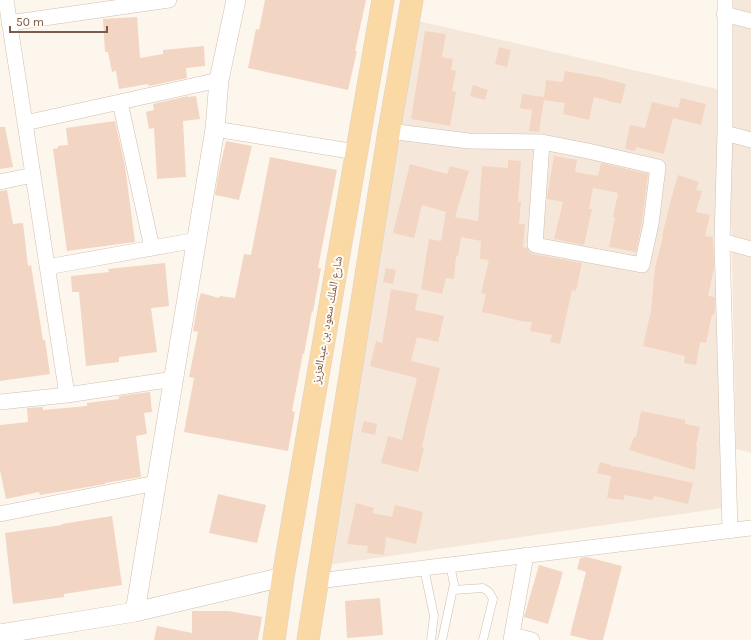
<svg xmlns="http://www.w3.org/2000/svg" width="751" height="640" viewBox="0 0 751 640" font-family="Karla,'Noto Naskh Arabic',sans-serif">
<rect width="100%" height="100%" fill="#fdf6ec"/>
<path fill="#f5e8da" d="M 731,0 L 751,0 L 751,453 L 736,449 L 729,121 Z
M 418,21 L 717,89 L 723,508 L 328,565 Z"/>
<path fill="#f3d5c3" d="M 265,0 L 366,0 L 355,51 L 357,51 L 348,90 L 248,68 L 256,29 L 259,30 Z
M 137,17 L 140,58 L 163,54 L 163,50 L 204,46 L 205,66 L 186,68 L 187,78 L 149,86 L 148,84 L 119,89 L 116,71 L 112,72 L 108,52 L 105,52 L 103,19 Z
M 425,31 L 446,34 L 442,57 L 453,59 L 451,70 L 456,71 L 452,91 L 456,92 L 450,126 L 411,119 Z
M 499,47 L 511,50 L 507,67 L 495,64 Z
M 565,71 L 599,77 L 626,84 L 621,104 L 594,97 L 589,120 L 563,114 L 565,103 L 544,100 L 539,132 L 529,131 L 532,110 L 520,108 L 522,94 L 544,97 L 546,80 L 563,82 Z
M 473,85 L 488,90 L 485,100 L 470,96 Z
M 188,96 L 188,97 L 196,96 L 200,119 L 183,121 L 186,177 L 157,179 L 154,128 L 149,129 L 146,112 L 154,110 L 153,104 Z
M 681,98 L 706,104 L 701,125 L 673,118 L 664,154 L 636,147 L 635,151 L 625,149 L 630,125 L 645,128 L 652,102 L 678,108 Z
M 115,121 L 125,166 L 135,242 L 67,251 L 53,149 L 58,148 L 58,146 L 68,145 L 66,128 Z
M 0,127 L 5,127 L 13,167 L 0,169 Z
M 226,141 L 252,146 L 239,200 L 215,195 L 219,171 Z
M 554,156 L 577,160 L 575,172 L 598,176 L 601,163 L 648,174 L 642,222 L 636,252 L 609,247 L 615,217 L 613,217 L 618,193 L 593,188 L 589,209 L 592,209 L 584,245 L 554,239 L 563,202 L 547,199 L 548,191 Z
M 270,157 L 337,170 L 318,268 L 321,268 L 313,312 L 312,311 L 304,354 L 303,353 L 292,411 L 295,412 L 288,451 L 184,432 L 194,378 L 189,377 L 198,332 L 193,331 L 198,302 L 201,293 L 219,298 L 220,296 L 235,298 L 244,254 L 251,255 Z
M 508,160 L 521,161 L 518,202 L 521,202 L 519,224 L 525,224 L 523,247 L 527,248 L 529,252 L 533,254 L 582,263 L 576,291 L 572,290 L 560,344 L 550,342 L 552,335 L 530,331 L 532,322 L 521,321 L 482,312 L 486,294 L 481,293 L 489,260 L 480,259 L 481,241 L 461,237 L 458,256 L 456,256 L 454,279 L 446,278 L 442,294 L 421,289 L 429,239 L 441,241 L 446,212 L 422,205 L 414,238 L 393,233 L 410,164 L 447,174 L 450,166 L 469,171 L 455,217 L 478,221 L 482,166 L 508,168 Z
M 678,175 L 699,182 L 696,190 L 702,191 L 696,212 L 710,215 L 705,236 L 713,237 L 714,268 L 708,296 L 715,297 L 715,310 L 714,315 L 712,315 L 706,343 L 700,342 L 696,365 L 684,363 L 685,356 L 643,346 L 651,311 L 655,268 L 663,236 L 662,236 L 670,203 Z
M 7,190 L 13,224 L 23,223 L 28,266 L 31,265 L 43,340 L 45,340 L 50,374 L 0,381 L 0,191 Z
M 165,263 L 169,306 L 151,308 L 157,352 L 119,357 L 119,362 L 86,366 L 79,292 L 72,292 L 71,276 L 109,272 L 108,269 Z
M 386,268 L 396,270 L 393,284 L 383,282 Z
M 391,289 L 418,294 L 415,310 L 444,316 L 438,342 L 417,337 L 411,361 L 440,368 L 422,447 L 424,448 L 418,472 L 381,463 L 388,436 L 402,440 L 417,378 L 370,366 L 376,341 L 382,343 Z
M 150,392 L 152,412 L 144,413 L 147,434 L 136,436 L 141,477 L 105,483 L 105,484 L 82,488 L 40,495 L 39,492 L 6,499 L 0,470 L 0,425 L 28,422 L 27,408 L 43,407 L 43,410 L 87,406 L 87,403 L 119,399 L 119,396 Z
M 641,411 L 685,420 L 685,424 L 700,427 L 696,446 L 697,447 L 695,470 L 629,450 L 634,437 L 636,437 Z
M 364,421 L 377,424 L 375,435 L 361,432 Z
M 600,462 L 611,465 L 611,466 L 630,469 L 693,483 L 688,504 L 654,496 L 653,500 L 624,495 L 624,500 L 607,498 L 611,476 L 597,473 Z
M 218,494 L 266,505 L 257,543 L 209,533 Z
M 356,503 L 374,508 L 373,513 L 392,517 L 395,505 L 423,512 L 416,544 L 386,537 L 384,555 L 367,553 L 368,546 L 347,544 Z
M 112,516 L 122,585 L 64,594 L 64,597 L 13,604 L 5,533 L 62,525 L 62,524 Z
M 587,557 L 622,566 L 603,640 L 589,640 L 570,635 L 586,572 L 577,569 L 580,558 Z
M 539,565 L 563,572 L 548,624 L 524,617 Z
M 380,598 L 383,635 L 347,638 L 345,601 Z
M 192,611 L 229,611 L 262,617 L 258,640 L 154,640 L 157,626 L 192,633 Z"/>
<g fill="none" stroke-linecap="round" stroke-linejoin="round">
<g stroke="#d1beb0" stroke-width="9">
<path id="service" d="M 424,568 L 434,616 L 431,640
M 453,590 L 483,588 L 489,592 L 493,599 L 483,640
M 442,640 L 454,584 L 450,565"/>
</g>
<g stroke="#d1beb0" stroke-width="16">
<path id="minor" d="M 6,0 L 67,395
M 725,0 L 725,133 L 722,241 L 730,531
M 724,14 L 751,21
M 9,23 L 169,0
M 120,102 L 152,248
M 25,123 L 219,80
M 215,129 L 356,152
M 389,131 L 469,141 L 542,142 L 588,151 L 658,167 L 651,224 L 642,265 L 535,245 L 542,142
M 725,133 L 751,140
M 0,182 L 33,175
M 722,241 L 751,249
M 47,267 L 197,240
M 0,402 L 67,395 L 174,379
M 0,514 L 156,483
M 318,581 L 751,528
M 512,635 L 532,640
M 511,640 L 526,555"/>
</g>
<g stroke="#d1beb0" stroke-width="20">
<path id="tertiary" d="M 135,612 L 215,129 L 219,80 L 236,0
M 0,634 L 135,612 L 283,577"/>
</g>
<g stroke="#dad1cd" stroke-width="23">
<path id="primary" d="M 274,640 L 283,577 L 383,0
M 308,640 L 389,131 L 412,0"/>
</g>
<use href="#service" stroke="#fff" stroke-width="8"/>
<use href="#minor" stroke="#fff" stroke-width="15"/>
<use href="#tertiary" stroke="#fff" stroke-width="19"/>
<use href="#primary" stroke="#fbd9a5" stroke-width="22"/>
</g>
<g text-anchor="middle" stroke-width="4" stroke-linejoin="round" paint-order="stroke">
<g font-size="12" fill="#7a5c4d" stroke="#fffaf3">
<text transform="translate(327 320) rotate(-80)" y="4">شارع الملك سعود بن عبدالعزيز</text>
</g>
</g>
<path d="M10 26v6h97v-6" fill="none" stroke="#7a5c4d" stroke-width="2"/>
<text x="16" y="26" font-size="12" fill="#7a5c4d" stroke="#fffaf3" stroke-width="3" paint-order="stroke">50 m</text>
</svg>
